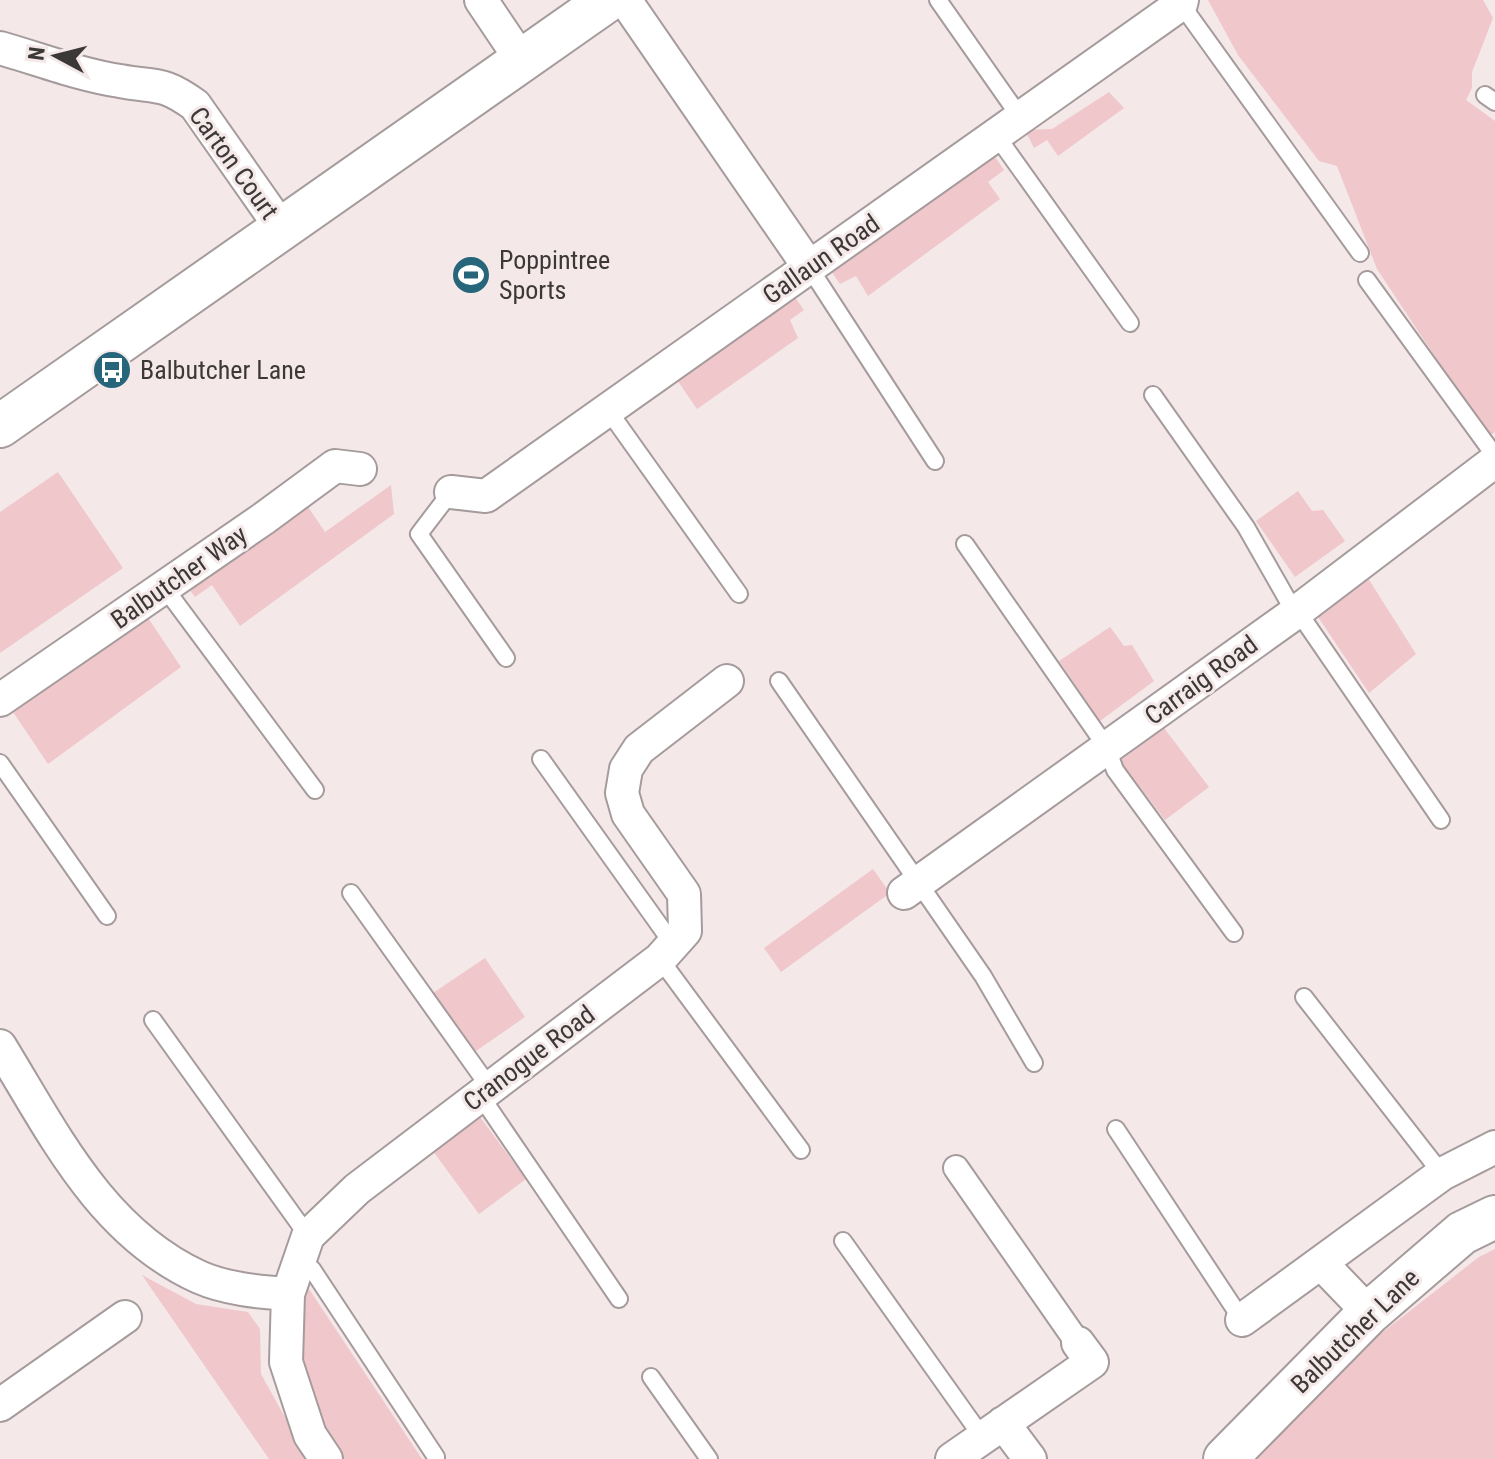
<svg xmlns="http://www.w3.org/2000/svg" width="1495" height="1459" viewBox="0 0 1495 1459" font-family="'Roboto Condensed',sans-serif">
<rect width="100%" height="100%" fill="#f4e8e9"/>
<path fill="#f0c7ca" d="M 1208,0 L 1483,0 L 1493,18 L 1472,72 L 1472,88 L 1466,100 L 1495,121 L 1495,432 L 1488,437 L 1377,269 L 1337,166 L 1319,161 L 1238,55 Z
M 1109,92 L 1124,108 L 1058,156 L 1047,140 L 1034,148 L 1025,130 L 1052,129 Z
M 991,151 L 1004,170 L 988,182 L 1000,199 L 868,296 L 856,276 L 840,284 L 827,265 Z
M 792,293 L 804,310 L 790,320 L 798,338 L 697,409 L 675,377 Z
M 58,472 L 123,568 L 0,653 L 0,512 Z
M 391,485 L 394,514 L 240,626 L 212,585 L 195,597 L 184,582 L 302,498 L 325,532 Z
M 1298,491 L 1312,511 L 1323,510 L 1345,541 L 1295,577 L 1256,521 Z
M 1366,575 L 1416,654 L 1369,693 L 1316,614 Z
M 140,606 L 181,667 L 48,764 L 5,700 Z
M 1110,627 L 1124,646 L 1132,645 L 1154,681 L 1100,721 L 1059,661 Z
M 1164,728 L 1209,787 L 1165,820 L 1120,761 Z
M 873,869 L 890,893 L 781,972 L 764,948 Z
M 485,958 L 525,1017 L 473,1053 L 433,993 Z
M 477,1113 L 526,1179 L 479,1214 L 430,1147 Z
M 1495,1249 L 1495,1459 L 1254,1459 L 1379,1335 L 1479,1257 Z
M 142,1275 L 196,1304 L 248,1312 L 260,1329 L 261,1374 L 308,1459 L 269,1459 Z
M 307,1286 L 422,1459 L 341,1459 L 308,1399 L 298,1334 Z"/>
<g fill="none" stroke-linecap="round" stroke-linejoin="round">
<g stroke="#a69b9c" stroke-width="20">
<path id="service" d="M 938,0 L 1020,117
M 1181,4 L 1360,253
M 1485,95 L 1495,102
M 996,135 L 1130,323
M 809,267 L 935,461
M 1367,280 L 1495,456
M 1153,395 L 1246,527 L 1295,613
M 608,410 L 739,594
M 451,492 L 419,534 L 506,658
M 965,544 L 1107,748 L 1115,770 L 1234,933
M 164,587 L 315,790
M 1297,610 L 1441,820
M 779,681 L 983,976 L 1034,1063
M 541,759 L 665,933 L 675,940
M 0,763 L 107,916
M 351,893 L 490,1088
M 660,959 L 801,1150
M 1304,997 L 1442,1174
M 153,1020 L 308,1236
M 480,1095 L 619,1299
M 1116,1129 L 1242,1320
M 843,1241 L 983,1438
M 298,1265 L 312,1269 L 436,1457
M 651,1377 L 709,1459"/>
</g>
<g stroke="#a69b9c" stroke-width="28">
<path id="pedestrian" d="M 956,1168 L 1078,1343"/>
</g>
<g stroke="#a69b9c" stroke-width="36">
<path id="minor" d="M 481,0 L 522,61
M 625,0 L 809,267
M 0,48 C 39,59 80,75 120,81 C 157,88 162,81 195,105 L 282,229
M 451,492 L 486,496 L 1181,4 L 1182,0
M 0,700 L 263,519 L 335,466 L 360,469
M 904,893 L 1295,613 L 1495,461
M 0,1046 C 54,1134 101,1232 199,1277 C 226,1289 259,1292 288,1294
M 1321,1263 L 1369,1313
M 1242,1320 L 1442,1174 L 1495,1147
M 0,1405 L 125,1317
M 1003,1423 L 1030,1459
M 326,1459 L 310,1435 L 286,1362 L 288,1294 L 308,1236 L 357,1189 L 660,959 L 685,931 L 684,894 L 628,814 L 622,793 L 626,769 L 639,749 L 727,681
M 952,1459 L 1092,1362 L 1078,1343"/>
</g>
<g stroke="#a69b9c" stroke-width="46">
<path id="tertiary" d="M 0,426 L 608,0
M 1225,1459 L 1369,1313 L 1462,1233 L 1495,1217"/>
</g>
<use href="#service" stroke="#fff" stroke-width="16"/>
<use href="#pedestrian" stroke="#fff" stroke-width="24"/>
<use href="#minor" stroke="#fff" stroke-width="32"/>
<use href="#tertiary" stroke="#fff" stroke-width="42"/>
</g>
<defs>
<g id="stadium-disc" transform="scale(2)"><circle r="9.5" fill="#26657a" stroke="#f4e8e9"/><path d="M0-5a6.5 5 0 1 0 0 10a6.5 5 0 1 0 0-10ZM-3.5-1.8h7v3.6h-7Z" fill="#fff"/></g>
<g id="bus-disc" transform="scale(2)"><circle r="9.5" fill="#26657a" stroke="#f4e8e9"/><path d="M-5-6H5V4H4V6H2V4H-2V6H-4V4H-5ZM-3.5-4V0h7V-4ZM-3.5 1.2v1.5H-2V1.2ZM2 1.2v1.5H3.5V1.2Z" fill="#fff"/></g>
</defs>
<g fill-rule="evenodd">
<use href="#stadium-disc" x="471" y="275"/>
<use href="#bus-disc" x="112" y="370"/>
</g>
<g text-anchor="middle" stroke-width="6" stroke-linejoin="round" paint-order="stroke">
<g font-size="26" fill="#3c3838" stroke="#f4e8e9">
<text transform="translate(234 163) rotate(54)" y="9">Carton Court</text>
<text transform="translate(821 259) rotate(-35)" y="9">Gallaun Road</text>
<text transform="translate(179 577) rotate(-35)" y="9">Balbutcher Way</text>
<text transform="translate(1201 680) rotate(-36)" y="9">Carraig Road</text>
<text transform="translate(529 1058) rotate(-37)" y="9">Cranogue Road</text>
<text transform="translate(1355 1331) rotate(-44)" y="9">Balbutcher Lane</text>
</g>
<g font-size="26" fill="#3c3838" stroke="#f4e8e9" text-anchor="start">
<text x="499" y="269">Poppintree<tspan x="499" dy="30">Sports</tspan></text>
<text x="140" y="379">Balbutcher Lane</text>
</g>
</g>
<g transform="translate(56 56) rotate(277)" stroke="#f4e8e9" stroke-width="6" paint-order="stroke">
<path d="M0-6L14 30L0 20L-14 30Z" fill="#3c3838"/>
<text y="-12" font-size="22" font-weight="bold" text-anchor="middle" fill="#3c3838">N</text>
</g>
</svg>
